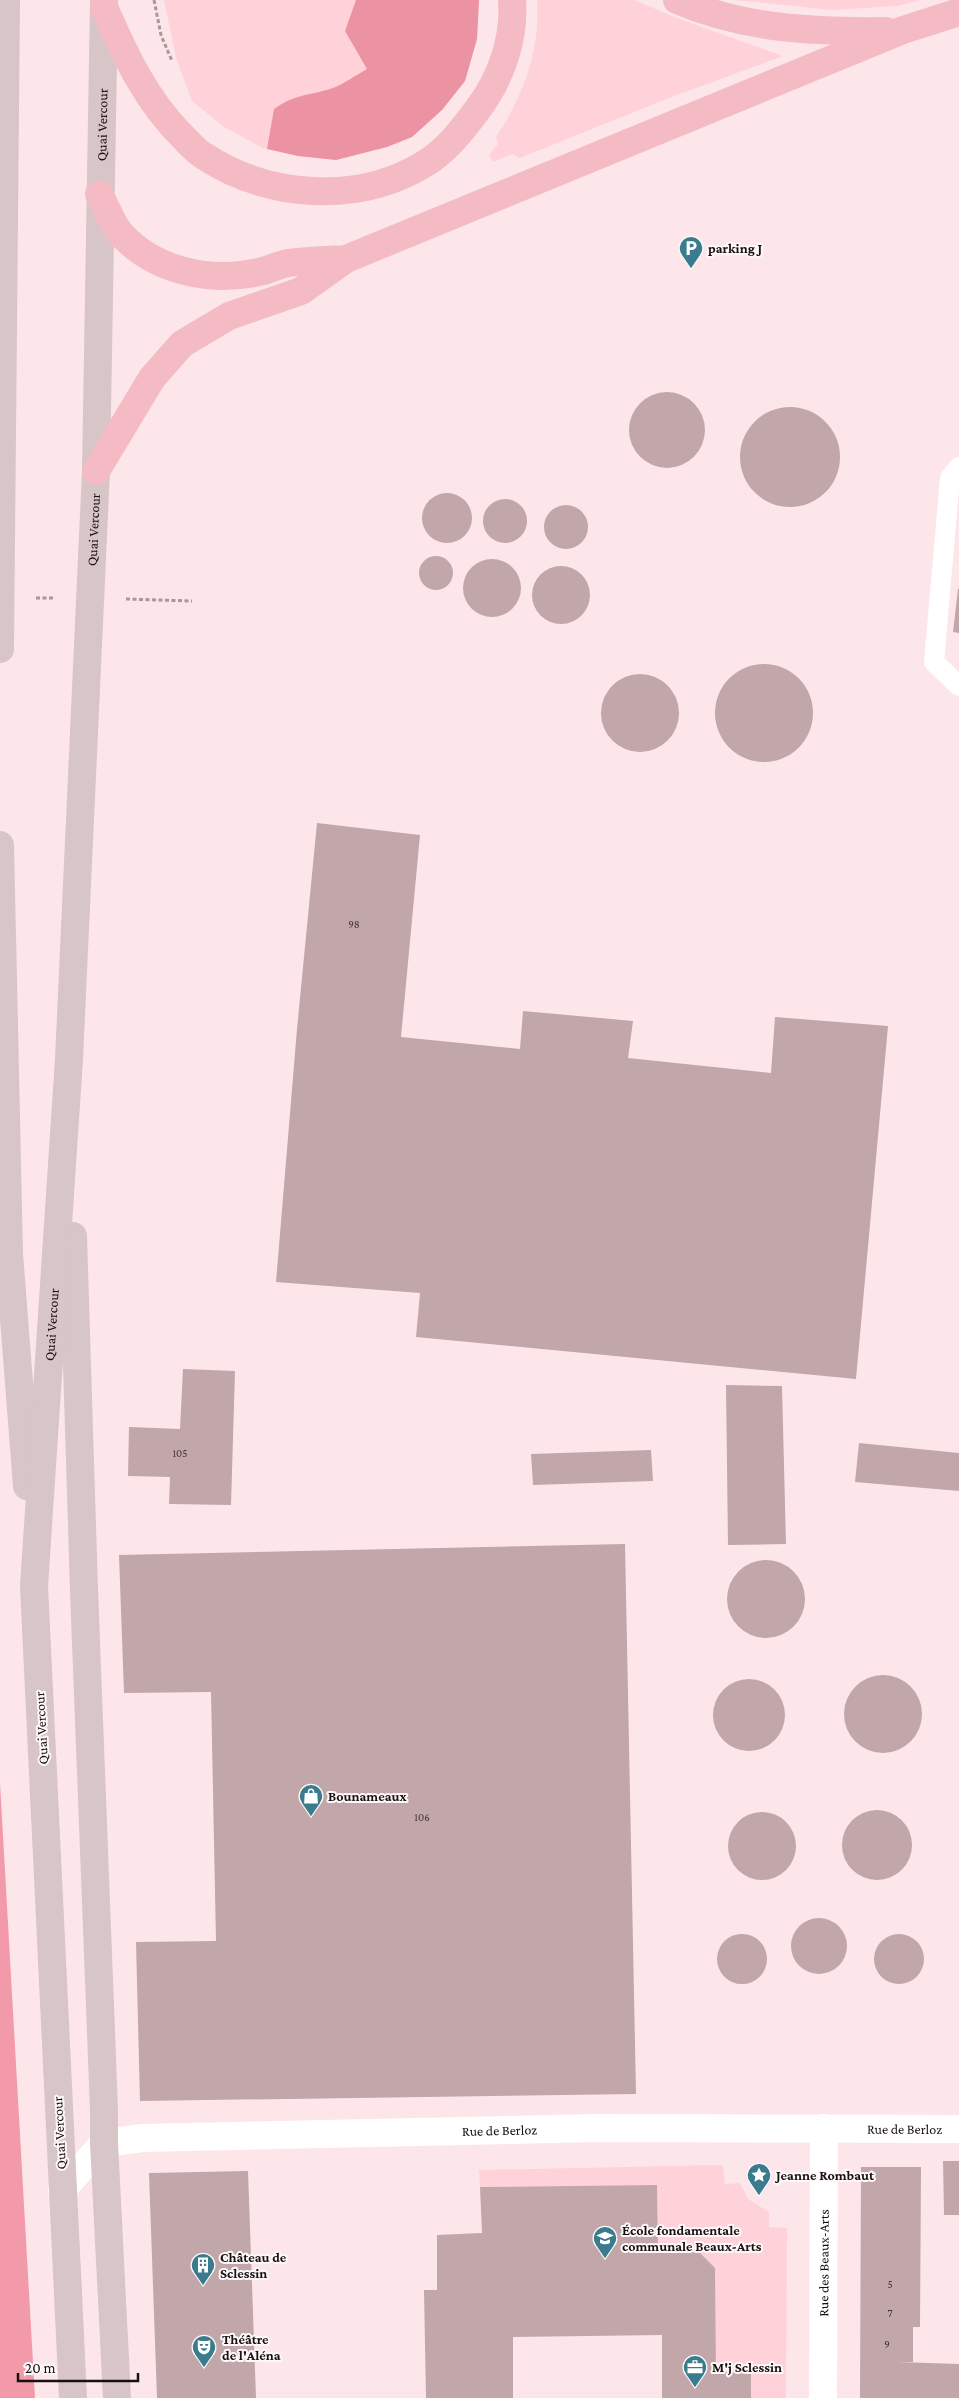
<svg xmlns="http://www.w3.org/2000/svg" width="959" height="2398" viewBox="0 0 959 2398" font-family="'Crimson Pro',serif">
<rect width="100%" height="100%" fill="#fde6e9"/>
<path fill="#ffd1d8" d="M 164,0 L 479,0 L 477,39 L 465,81 L 442,110 L 412,137 L 387,147 L 336,160 L 298,156 L 263,148 L 224,127 L 192,101 L 176,58 Z
M 537,0 L 634,0 L 677,18 L 783,56 L 669,98 L 520,158 L 512,154 L 493,162 L 489,155 L 498,144 L 496,137 C 524,94 540,52 537,0 Z
M 734,0 L 920,0 L 897,6 L 832,10 Z
M 723,2165 L 725,2184 L 740,2183 L 748,2199 L 769,2212 L 769,2227 L 787,2228 L 786,2398 L 751,2398 L 750,2372 L 716,2372 L 715,2268 L 658,2253 L 657,2185 L 480,2187 L 479,2170 Z"/>
<path fill="#eb93a3" d="M 356,0 L 479,0 L 477,39 L 465,81 L 442,110 L 412,137 L 387,147 L 336,160 L 298,156 L 267,149 L 274,109 C 297,93 309,96 333,88 C 344,84 356,75 367,69 L 345,31 Z"/>
<path fill="#f39aaa" d="M 0,1783 L 35,2398 L 0,2398 Z"/>
<path fill="#c1a6aa" d="M629 430a38 38 0 1 1 76 0a38 38 0 1 1-76 0Z
M740 457a50 50 0 1 1 100 0a50 50 0 1 1-100 0Z
M422 518a25 25 0 1 1 50 0a25 25 0 1 1-50 0Z
M483 521a22 22 0 1 1 44 0a22 22 0 1 1-44 0Z
M544 527a22 22 0 1 1 44 0a22 22 0 1 1-44 0Z
M419 573a17 17 0 1 1 34 0a17 17 0 1 1-34 0Z
M463 588a29 29 0 1 1 58 0a29 29 0 1 1-58 0Z
M532 595a29 29 0 1 1 58 0a29 29 0 1 1-58 0Z
M 958,589 L 959,589 L 959,633 L 953,632 Z
M715 713a49 49 0 1 1 98 0a49 49 0 1 1-98 0Z
M601 713a39 39 0 1 1 78 0a39 39 0 1 1-78 0Z
M 317,823 L 420,835 L 401,1037 L 520,1049 L 523,1011 L 633,1021 L 628,1058 L 771,1073 L 775,1017 L 888,1026 L 856,1379 L 416,1337 L 420,1293 L 276,1282 L 297,1029 Z
M 183,1369 L 235,1371 L 231,1505 L 169,1504 L 170,1477 L 128,1476 L 129,1427 L 180,1429 Z
M 726,1385 L 782,1386 L 786,1544 L 728,1545 Z
M 859,1443 L 959,1453 L 959,1491 L 855,1482 Z
M 651,1450 L 653,1481 L 533,1485 L 531,1454 Z
M 625,1544 L 636,2094 L 140,2101 L 136,1942 L 216,1941 L 211,1692 L 124,1693 L 119,1555 Z
M727 1599a39 39 0 1 1 78 0a39 39 0 1 1-78 0Z
M844 1714a39 39 0 1 1 78 0a39 39 0 1 1-78 0Z
M713 1715a36 36 0 1 1 72 0a36 36 0 1 1-72 0Z
M842 1845a35 35 0 1 1 70 0a35 35 0 1 1-70 0Z
M728 1846a34 34 0 1 1 68 0a34 34 0 1 1-68 0Z
M791 1946a28 28 0 1 1 56 0a28 28 0 1 1-56 0Z
M874 1959a25 25 0 1 1 50 0a25 25 0 1 1-50 0Z
M717 1959a25 25 0 1 1 50 0a25 25 0 1 1-50 0Z
M 943,2161 L 959,2161 L 959,2215 L 944,2215 Z
M 861,2167 L 921,2167 L 920,2327 L 913,2327 L 913,2362 L 897,2362 L 959,2364 L 959,2398 L 860,2398 Z
M 248,2171 L 256,2398 L 157,2398 L 149,2173 Z
M 657,2185 L 658,2253 L 699,2252 L 715,2268 L 716,2372 L 751,2372 L 751,2398 L 662,2398 L 662,2335 L 513,2337 L 513,2398 L 426,2398 L 424,2290 L 437,2290 L 437,2235 L 482,2233 L 480,2187 Z"/>
<g fill="none" stroke-linecap="round" stroke-linejoin="round">
<path stroke="#a99799" stroke-width="3" stroke-dasharray="4 2.5" stroke-linecap="butt" d="M 154,0 L 161,35 L 172,61
M 36,598 L 54,598
M 126,599 L 192,601"/>
<path stroke="#fff" stroke-width="20" d="M 959,467 L 950,478 L 934,662 L 959,686"/>
<g stroke="#fff" stroke-width="28">
<path id="s1" d="M 62,2190 L 104,2143 L 143,2138 L 597,2128 L 959,2129"/>
<path id="s2" d="M 823,2398 L 824,2128"/>
</g>
<g stroke="#d8c5c7" stroke-width="28">
<path d="M 0,649 L 6,0"/>
<path d="M 0,845 L 9,1254 L 27,1486"/>
<path d="M 73,1236 L 84,1590 L 104,2110 L 104,2143 L 117,2398"/>
<path id="s3" d="M 73,2398 L 34,1586 L 69,1059 L 96,471 L 104,1"/>
</g>
<path stroke="#f4bbc4" stroke-width="28" d="M 677,0 C 743,29 815,32 886,31
M 104,7 C 125,55 146,101 184,138 C 190,144 196,151 204,156 C 268,198 359,205 426,163 C 447,150 463,129 478,109 C 501,78 515,39 512,0
M 99,194 C 106,206 112,224 121,234 C 155,271 210,283 259,272 C 269,270 278,265 288,263 C 307,260 327,260 346,259
M 96,471 L 152,378 L 182,344 L 229,316 L 301,291 L 346,259 L 903,30 L 959,12"/>
</g>
<defs>
<g id="parking-pin" transform="scale(1.25)"><path d="M0 17L-7.5 6A9.5 9.5 0 1 1 7.5 6Z" fill="#3a7c8d" stroke="#fef8f9"/><path d="M-3.5-5.5H1a3.5 3.5 0 0 1 0 7H-1V5.5H-3.5ZM-1-3.4V-.6H.8a1.4 1.4 0 0 0 0-2.8Z" fill="#fff"/></g>
<g id="shop-pin" transform="scale(1.25)"><path d="M0 17L-7.5 6A9.5 9.5 0 1 1 7.5 6Z" fill="#3a7c8d" stroke="#fef8f9"/><path d="M-5-2.5h2.3a2.7 3.5 0 0 1 5.4 0H5L5.5 6h-11ZM-1.5-2.5h3a1.5 2.3 0 0 0-3 0Z" fill="#fff"/></g>
<g id="sight-pin" transform="scale(1.25)"><path d="M0 17L-7.5 6A9.5 9.5 0 1 1 7.5 6Z" fill="#3a7c8d" stroke="#fef8f9"/><path d="M0-6L1.8-2.2L6-1.7L2.9 1.2L3.7 5.4L0 3.3L-3.7 5.4L-2.9 1.2L-6-1.7L-1.8-2.2Z" fill="#fff"/></g>
<g id="school-pin" transform="scale(1.25)"><path d="M0 17L-7.5 6A9.5 9.5 0 1 1 7.5 6Z" fill="#3a7c8d" stroke="#fef8f9"/><path d="M0-5L7-2L0 1L-7-2ZM-4 1L0 2.5L4 1V4Q0 6-4 4Z" fill="#fff"/></g>
<g id="building-pin" transform="scale(1.25)"><path d="M0 17L-7.5 6A9.5 9.5 0 1 1 7.5 6Z" fill="#3a7c8d" stroke="#fef8f9"/><path d="M-4-6H4V6H1V3H-1V6H-4ZM-2.5-4.3h1.7v1.8h-1.7ZM.8-4.3h1.7v1.8H.8ZM-2.5-1h1.7V.8h-1.7ZM.8-1h1.7V.8H.8Z" fill="#fff"/></g>
<g id="theatre-pin" transform="scale(1.25)"><path d="M0 17L-7.5 6A9.5 9.5 0 1 1 7.5 6Z" fill="#3a7c8d" stroke="#fef8f9"/><path d="M-5-5.5Q0-4 5-5.5V0Q5 5 0 6Q-5 5-5 0ZM-3.3-2.5H-1v1.5H-3.3ZM1-2.5H3.3v1.5H1ZM-2.8 1Q0 5.5 2.8 1Z" fill="#fff"/></g>
<g id="office-pin" transform="scale(1.25)"><path d="M0 17L-7.5 6A9.5 9.5 0 1 1 7.5 6Z" fill="#3a7c8d" stroke="#fef8f9"/><path d="M-6-3h4V-5.5h4V-3h4V5H-6ZM-1-4.5V-3h2v-1.5ZM-6 0V1H6V0Z" fill="#fff"/></g>
</defs>
<g fill-rule="evenodd">
<use href="#parking-pin" x="691" y="248"/>
<use href="#shop-pin" x="311" y="1796"/>
<use href="#sight-pin" x="759" y="2175"/>
<use href="#school-pin" x="605" y="2238"/>
<use href="#building-pin" x="203" y="2265"/>
<use href="#theatre-pin" x="204" y="2347"/>
<use href="#office-pin" x="695" y="2367"/>
</g>
<g text-anchor="middle" stroke-width="4" stroke-linejoin="round" paint-order="stroke">
<g font-size="11" fill="#433637">
<text x="354" y="928">98</text>
<text x="180" y="1457">105</text>
<text x="422" y="1821">106</text>
<text x="890" y="2288">5</text>
<text x="890" y="2317">7</text>
<text x="887" y="2348">9</text>
</g>
<g font-size="14" fill="#191011" stroke="#fef8f9">
<text dy="5" stroke="none"><textPath href="#s3" startOffset="2276">Quai Vercour</textPath></text>
<text dy="5" stroke="none"><textPath href="#s3" startOffset="1871">Quai Vercour</textPath></text>
<text dy="5" stroke="none"><textPath href="#s3" startOffset="1075">Quai Vercour</textPath></text>
<text transform="translate(41 1728) rotate(-93)" y="5">Quai Vercour</text>
<text dy="5" stroke="none"><textPath href="#s1" startOffset="864">Rue de Berloz</textPath></text>
<text dy="5" stroke="none"><textPath href="#s1" startOffset="459">Rue de Berloz</textPath></text>
<text transform="translate(59 2133) rotate(-93)" y="5">Quai Vercour</text>
<text dy="5" stroke="none"><textPath href="#s2" startOffset="135">Rue des Beaux-Arts</textPath></text>
</g>
<g font-size="14" font-weight="bold" fill="#191011" stroke="#fef8f9" text-anchor="start">
<text x="708" y="253">parking J</text>
<text x="328" y="1801">Bounameaux</text>
<text x="776" y="2180">Jeanne Rombaut</text>
<text x="622" y="2235">École fondamentale<tspan x="622" dy="16">communale Beaux-Arts</tspan></text>
<text x="220" y="2262">Château de<tspan x="220" dy="16">Sclessin</tspan></text>
<text x="222" y="2344">Théâtre<tspan x="222" dy="16">de l'Aléna</tspan></text>
<text x="712" y="2372">M'j Sclessin</text>
</g>
</g>
<path d="M18 2373v8h120v-8" fill="none" stroke="#191011" stroke-width="2.5"/>
<text x="25" y="2373" font-size="15" fill="#191011" stroke="#fef8f9" stroke-width="4" paint-order="stroke">20 m</text>
</svg>
